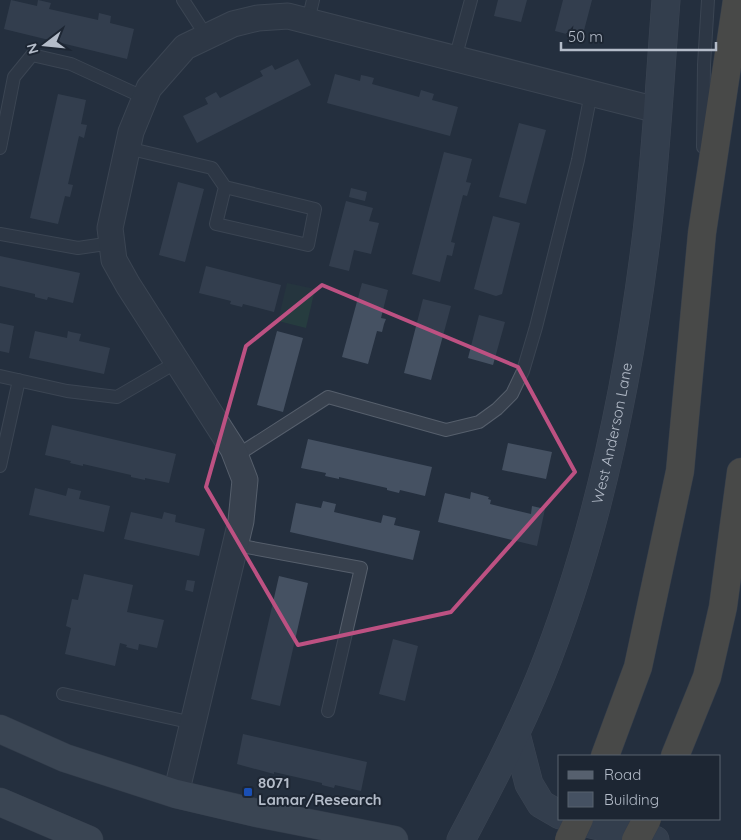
<svg xmlns="http://www.w3.org/2000/svg" width="741" height="840" viewBox="0 0 741 840" font-family="Quicksand,sans-serif">
<rect width="100%" height="100%" fill="#242f3e"/>
<path fill="#263c3f" d="M 287,283 L 315,289 L 306,328 L 278,321 Z"/>
<path fill="#455162" d="M 11,0 L 37,6 L 38,0 L 51,3 L 49,9 L 98,20 L 99,13 L 111,16 L 110,23 L 134,29 L 127,59 L 4,29 Z
M 498,0 L 527,0 L 521,22 L 494,16 Z
M 563,0 L 592,0 L 582,38 L 555,31 Z
M 298,59 L 311,85 L 197,143 L 183,116 L 208,104 L 205,98 L 216,92 L 220,98 L 263,76 L 260,71 L 272,65 L 275,70 Z
M 335,74 L 360,81 L 361,75 L 366,76 L 374,78 L 372,84 L 419,97 L 421,90 L 434,94 L 432,100 L 458,107 L 450,136 L 327,103 Z
M 58,94 L 86,100 L 81,124 L 87,125 L 84,138 L 79,136 L 68,184 L 73,185 L 70,197 L 65,196 L 58,224 L 30,218 Z
M 519,123 L 546,130 L 526,204 L 499,197 Z
M 444,152 L 472,159 L 466,182 L 471,183 L 467,196 L 463,195 L 451,242 L 455,243 L 452,256 L 447,255 L 440,282 L 412,274 Z
M 178,182 L 204,189 L 185,262 L 159,255 Z
M 351,188 L 367,192 L 365,201 L 349,197 Z
M 346,201 L 373,208 L 369,221 L 379,223 L 371,254 L 354,250 L 349,271 L 329,266 Z
M 493,216 L 520,223 L 502,294 L 496,296 L 474,289 Z
M 0,256 L 80,273 L 73,303 L 48,297 L 47,300 L 35,297 L 35,294 L 0,286 Z
M 206,266 L 281,285 L 274,312 L 243,304 L 242,307 L 230,304 L 231,301 L 199,293 Z
M 362,283 L 388,290 L 381,318 L 386,319 L 384,324 L 382,332 L 377,331 L 368,364 L 342,357 Z
M 423,299 L 451,306 L 431,380 L 404,373 Z
M 479,315 L 505,322 L 493,365 L 468,358 Z
M 0,323 L 14,326 L 9,353 L 0,351 Z
M 35,331 L 67,338 L 68,331 L 71,332 L 81,334 L 79,341 L 110,348 L 104,374 L 29,358 Z
M 277,331 L 303,338 L 283,412 L 257,405 Z
M 52,425 L 176,454 L 169,483 L 145,478 L 145,480 L 131,477 L 131,475 L 83,464 L 83,466 L 70,463 L 71,461 L 45,455 Z
M 308,439 L 432,467 L 425,496 L 400,490 L 399,493 L 387,490 L 387,488 L 339,477 L 339,479 L 325,476 L 326,473 L 301,468 Z
M 508,443 L 552,452 L 546,479 L 502,470 Z
M 35,488 L 66,496 L 68,488 L 81,491 L 79,499 L 110,506 L 104,532 L 29,515 Z
M 471,492 L 489,497 L 488,499 L 491,500 L 490,504 L 531,514 L 532,506 L 545,509 L 537,546 L 438,522 L 445,493 L 470,499 Z
M 323,501 L 336,504 L 334,512 L 381,523 L 383,515 L 396,518 L 394,525 L 420,531 L 413,560 L 290,532 L 296,503 L 321,508 Z
M 131,512 L 162,519 L 164,512 L 176,515 L 175,522 L 205,529 L 199,556 L 124,539 Z
M 84,574 L 133,585 L 127,612 L 164,620 L 157,648 L 139,644 L 138,650 L 126,647 L 127,645 L 120,643 L 115,666 L 65,654 L 71,628 L 66,626 L 72,599 L 78,600 Z
M 279,576 L 308,583 L 280,706 L 251,699 Z
M 187,580 L 195,581 L 193,592 L 185,590 Z
M 393,639 L 418,646 L 405,701 L 379,694 Z
M 243,734 L 367,762 L 361,791 L 335,785 L 334,788 L 322,785 L 322,783 L 274,772 L 274,774 L 237,764 Z"/>
<g fill="none" stroke-linecap="round" stroke-linejoin="round">
<g stroke="#565f6c" stroke-width="14">
<path id="lane" d="M 183,0 L 207,37
M 308,21 L 313,0
M 455,59 L 471,0
M 703,147 L 704,65 L 708,0
M 0,148 L 14,77 L 32,55 L 71,64 L 145,98
M 127,148 L 212,168 L 225,187 L 315,209 L 308,245 L 216,224 L 225,187
M 0,234 L 78,248 L 112,243
M 0,376 L 67,391 L 117,397 L 177,362
M 236,456 L 328,397 L 446,430 L 479,422 L 497,409 L 512,394 L 523,371 L 536,327 L 578,160 L 591,93
M 0,466 L 19,380
M 236,545 L 361,568 L 328,711
M 63,694 L 193,723"/>
</g>
<g stroke="#565f6c" stroke-width="27">
<path id="street" d="M 176,794 L 241,521 L 245,480 L 233,449 L 128,285 L 114,260 L 110,228 L 131,132 L 149,88 L 185,47 L 233,24 L 258,18 L 288,16 L 657,110"/>
</g>
<g stroke="#565f6c" stroke-width="29">
<g id="secondary">
<path d="M 516,734 L 529,784 L 541,804 L 560,815"/>
<path d="M 571,819 L 655,840"/>
<path id="s1" d="M 461,840 C 489,787 517,734 540,678 C 596,540 629,380 647,232 C 656,155 660,77 666,0"/>
</g>
</g>
<g stroke="#414a57" stroke-width="29">
<path id="primary" d="M 0,729 L 65,758 L 176,794 L 257,813 L 394,840
M 0,802 L 89,840"/>
</g>
<g stroke="#434c59" stroke-width="29">
<path id="highway" d="M 605,756 L 638,667 L 680,471 L 702,233 L 737,0
M 675,756 L 707,677 L 723,607 L 741,472"/>
</g>
<use href="#lane" stroke="#38414e" stroke-width="12"/>
<use href="#street" stroke="#38414e" stroke-width="25"/>
<use href="#secondary" stroke="#465061" stroke-width="28"/>
<use href="#primary" stroke="#56606e" stroke-width="28"/>
<use href="#highway" stroke="#746855" stroke-width="28"/>
<g stroke="#434c59" stroke-width="29" stroke-linecap="butt">
<path id="highway-bridge" d="M 569,840 L 579,819
M 636,840 L 647,819"/>
</g>
<use href="#highway-bridge" stroke="#746855" stroke-width="28"/>
</g>
<path d="M0 0H741V840H0ZM 322,285 L 518,367 L 575,472 L 451,612 L 298,645 L 206,487 L 246,346 Z" fill="#242f3e" fill-opacity=".55" fill-rule="evenodd"/>
<path fill="none" stroke="#bd5182" stroke-width="4" stroke-linejoin="round" d="M 322,285 L 518,367 L 575,472 L 451,612 L 298,645 L 206,487 L 246,346 Z"/>
<rect fill="#1a4fb4" stroke="#1d2633" stroke-width="2" x="243" y="787" width="10" height="10" rx="2.5"/>
<g text-anchor="middle" stroke-width="4" stroke-linejoin="round" paint-order="stroke">
<g font-size="15" fill="#b4bcc9" stroke="#1d2633">
<text dy="5" stroke="none"><textPath href="#s1" startOffset="436">West Anderson Lane</textPath></text>
</g>
<g font-size="15" font-weight="bold" fill="#b4bcc9" stroke="#1d2633" text-anchor="start">
<text x="258" y="788">8071<tspan x="258" dy="17">Lamar/Research</tspan></text>
</g>
</g>
<rect x="558" y="755" width="162" height="65" fill="#1d2633" stroke="#59626f"/>
<rect x="568" y="771" width="25" height="8" fill="#56606e" stroke="#59626f"/>
<text x="604" y="780" font-size="15" fill="#b4bcc9">Road</text>
<rect x="568" y="792" width="25" height="15" fill="#455162" stroke="#59626f"/>
<text x="604" y="805" font-size="15" fill="#b4bcc9">Building</text>
<g transform="translate(45 45) rotate(254)" stroke="#1d2633" stroke-width="4" paint-order="stroke">
<path d="M0-4L9 19L0 12L-9 19Z" fill="#b4bcc9"/>
<text y="-8" font-size="14" font-weight="bold" text-anchor="middle" fill="#b4bcc9">N</text>
</g>
<path d="M561 42v8h155v-8" fill="none" stroke="#b4bcc9" stroke-width="2.5"/>
<text x="568" y="42" font-size="15" fill="#b4bcc9" stroke="#1d2633" stroke-width="4" paint-order="stroke">50 m</text>
</svg>
